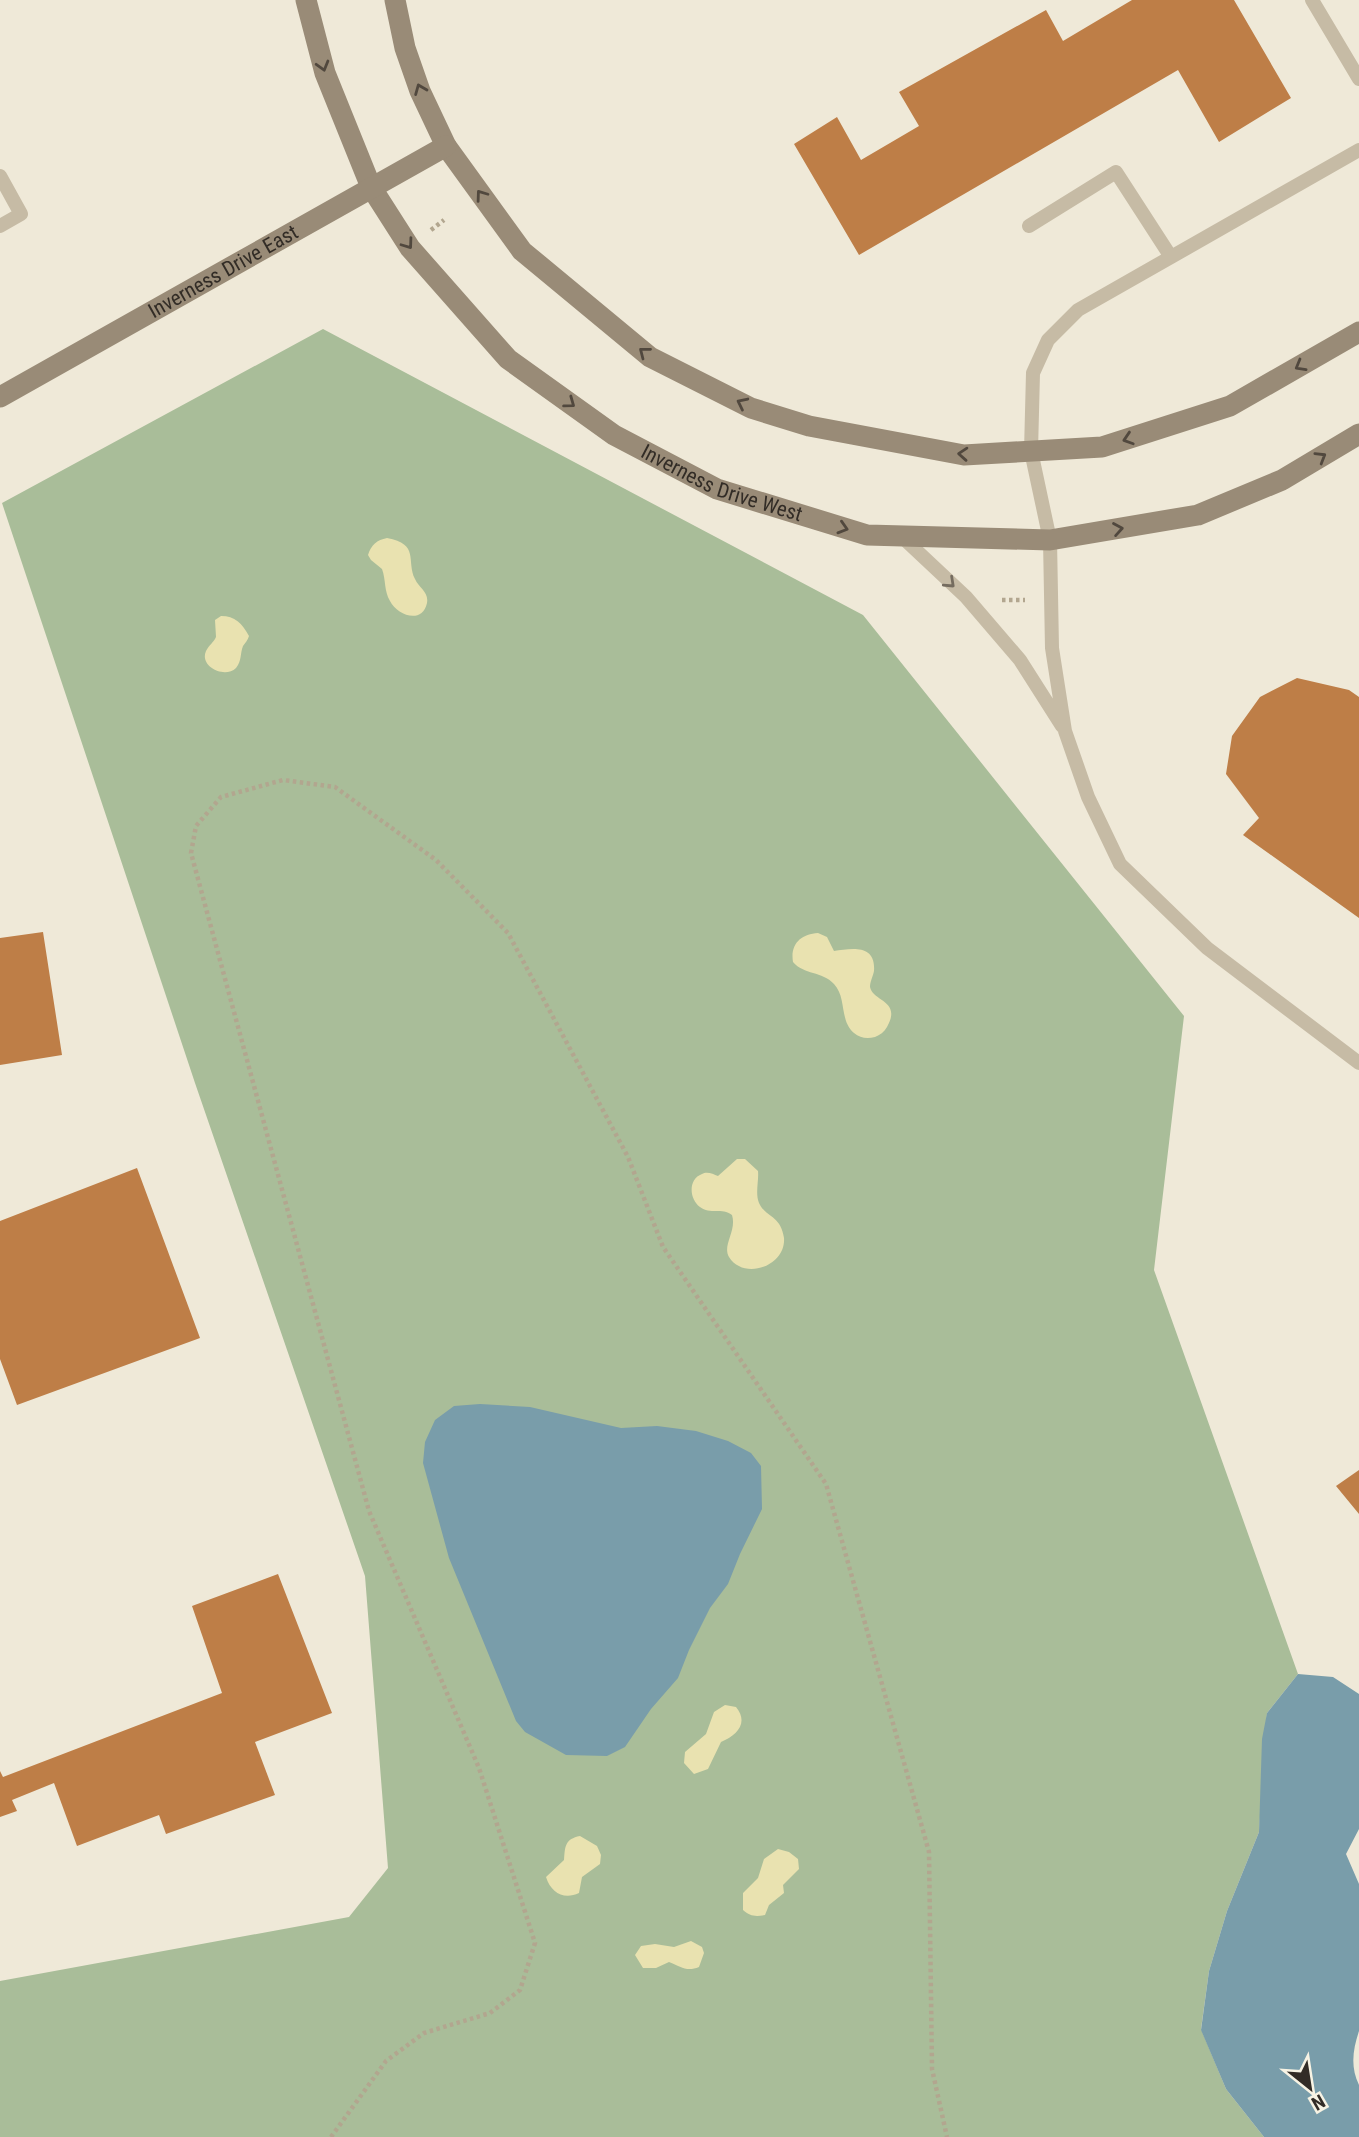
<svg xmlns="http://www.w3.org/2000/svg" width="1359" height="2137" viewBox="0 0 1359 2137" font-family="'Roboto Condensed',sans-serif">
<rect width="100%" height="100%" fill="#efe9d8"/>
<path fill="#a9bd99" d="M 323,329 L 863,615 L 1184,1016 L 1154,1270 L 1298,1674 L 1267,1713 L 1259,1832 L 1227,1911 L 1209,1971 L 1201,2029 L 1226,2089 L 1264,2137 L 0,2137 L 0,1981 L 349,1917 L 388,1868 L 365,1576 L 195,1083 L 2,503 Z"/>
<path fill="#e9e2b0" d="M 387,538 C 420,544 406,561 415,579 C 419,588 429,592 427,603 C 422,625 397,615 390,601 C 384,591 386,580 382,569 L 371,560 L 368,555 C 371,545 377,540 387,538 Z
M 221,616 C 235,616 242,623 249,636 C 248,640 245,643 243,646 C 240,653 242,661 236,668 C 225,679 199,667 206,651 C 209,645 214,642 216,637 L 215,620 Z
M 818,933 L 827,937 L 834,951 C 850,949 876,943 874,971 C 873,976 870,982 870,987 C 873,1002 902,1000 887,1027 C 884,1032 880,1035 875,1037 C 867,1039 860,1038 854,1033 C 839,1020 847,998 834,984 C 822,971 804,975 793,962 C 790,944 801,934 818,933 Z
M 737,1159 L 745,1159 L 758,1171 C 759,1181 755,1193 759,1203 C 765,1217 781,1215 784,1238 C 786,1266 744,1281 729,1257 C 722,1245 737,1231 732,1215 C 722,1207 710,1215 700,1207 C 689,1199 688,1179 702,1174 C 707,1171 713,1174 718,1176 Z
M 725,1705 L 736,1707 C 749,1723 737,1735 721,1742 L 708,1769 L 694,1774 L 684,1763 L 685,1752 L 706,1734 L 714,1712 Z
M 580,1836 L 597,1846 L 601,1855 L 600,1864 L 582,1877 L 579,1893 C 564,1900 551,1893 546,1877 L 564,1860 C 565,1846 565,1839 580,1836 Z
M 778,1849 L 789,1852 L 798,1859 L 799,1869 L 783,1885 L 784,1893 L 769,1905 L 765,1915 C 755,1917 750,1916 743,1910 L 743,1893 L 758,1878 L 764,1859 Z
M 691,1941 L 702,1947 L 704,1953 L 699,1967 C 687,1972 681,1967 669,1962 L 656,1968 L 643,1968 L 635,1955 L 641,1946 L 655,1944 L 674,1947 Z"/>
<path fill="#799daa" d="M 480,1404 L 530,1407 L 621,1428 L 657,1426 L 696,1431 L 728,1441 L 751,1453 L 761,1466 L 762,1509 L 740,1554 L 728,1584 L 710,1608 L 689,1650 L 678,1678 L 651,1709 L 625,1747 L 607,1756 L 566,1755 L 525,1732 L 516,1721 L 449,1558 L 423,1463 L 425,1442 L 435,1420 L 454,1406 Z
M 1298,1674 L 1333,1677 L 1359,1694 L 1359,1829 L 1346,1854 L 1359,1884 L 1359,2031 C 1353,2049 1350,2067 1359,2085 L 1359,2137 L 1264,2137 L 1226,2089 L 1201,2030 L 1209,1971 L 1227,1911 L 1259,1832 L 1262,1739 L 1267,1713 Z"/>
<path fill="#be7e47" d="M 1132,0 L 1234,0 L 1291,98 L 1219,142 L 1178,70 L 859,255 L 794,144 L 837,117 L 861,160 L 919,126 L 899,92 L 1046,10 L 1063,41 Z
M 1297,678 L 1349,690 L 1359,697 L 1359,918 L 1243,835 L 1259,818 L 1226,774 L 1232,736 L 1260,697 Z
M 43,932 L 62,1055 L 0,1065 L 0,938 Z
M 137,1168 L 200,1338 L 17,1405 L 0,1359 L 0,1221 Z
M 1359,1470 L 1359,1514 L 1336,1486 Z
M 278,1574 L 332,1713 L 255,1742 L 275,1795 L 166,1834 L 159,1815 L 77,1846 L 54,1783 L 12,1800 L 17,1811 L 0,1817 L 0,1771 L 3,1777 L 222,1693 L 192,1606 Z"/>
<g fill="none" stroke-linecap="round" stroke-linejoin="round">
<path stroke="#b2a68f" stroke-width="4.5" stroke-dasharray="3.5 3.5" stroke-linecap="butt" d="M 431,230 L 444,220
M 1002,600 L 1025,600
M 331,2137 L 386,2061 L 424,2033 L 490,2013 L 520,1990 L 535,1943 L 479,1768 L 369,1511 L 191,853 L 196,826 L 221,797 L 283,780 L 335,787 L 436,860 L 508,933 L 628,1157 L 663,1247 L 826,1484 L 929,1852 L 932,2069 L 947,2137"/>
<path stroke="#c6bba5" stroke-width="14" d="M 1312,0 L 1359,79
M 1359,150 L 1078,310 L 1048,340 L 1033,373 L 1031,451 L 1050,540 L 1052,648 L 1065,731 L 1088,797 L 1120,864 L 1207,948 L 1359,1063
M 0,176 L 21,214 L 0,226
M 1029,226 L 1116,172 L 1171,257
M 901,536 L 966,597 L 1020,660 L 1062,726"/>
<g stroke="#998b77" stroke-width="21">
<path id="s1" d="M 306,0 L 325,73 L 371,187 L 410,248 L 508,359 L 614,435 L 717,489 L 867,535 L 1050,540 L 1198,515 L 1282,480 L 1359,434"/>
<path d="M 395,0 L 405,48 L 420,91 L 446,146 L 522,251 L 650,357 L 751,408 L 809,426 L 964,455 L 1102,447 L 1230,406 L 1359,332"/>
<path id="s2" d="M 0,397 L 446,146"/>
</g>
</g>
<defs><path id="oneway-chevron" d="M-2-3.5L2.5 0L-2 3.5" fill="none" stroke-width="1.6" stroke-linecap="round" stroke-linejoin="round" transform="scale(1.75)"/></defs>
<g stroke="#51483e">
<use href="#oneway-chevron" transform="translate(323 66) rotate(74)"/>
<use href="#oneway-chevron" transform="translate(420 89) rotate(-112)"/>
<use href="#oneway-chevron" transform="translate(481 195) rotate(-126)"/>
<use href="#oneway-chevron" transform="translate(408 244) rotate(54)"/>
<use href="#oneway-chevron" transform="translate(644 352) rotate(-142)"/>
<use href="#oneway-chevron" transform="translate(1300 366) rotate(150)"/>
<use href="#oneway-chevron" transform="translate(570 403) rotate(36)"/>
<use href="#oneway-chevron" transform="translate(742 403) rotate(-154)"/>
<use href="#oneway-chevron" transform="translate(1128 439) rotate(162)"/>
<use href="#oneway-chevron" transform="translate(963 454) rotate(-176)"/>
<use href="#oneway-chevron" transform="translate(1321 457) rotate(-31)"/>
<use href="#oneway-chevron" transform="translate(843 528) rotate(17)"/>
<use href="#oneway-chevron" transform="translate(1118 529) rotate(-10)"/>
</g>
<use stroke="#756c5f" href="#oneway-chevron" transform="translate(950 583) rotate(43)"/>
<g text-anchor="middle" stroke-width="7" stroke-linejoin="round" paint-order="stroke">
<g font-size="21" fill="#322c26" stroke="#f7f3e4">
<text dy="7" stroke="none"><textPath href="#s2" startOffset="256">Inverness Drive East</textPath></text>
<text dy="7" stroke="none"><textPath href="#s1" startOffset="668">Inverness Drive West</textPath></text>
</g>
</g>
<g transform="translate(1310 2088) rotate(150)" stroke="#f7f3e4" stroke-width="5" paint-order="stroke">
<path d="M0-5L12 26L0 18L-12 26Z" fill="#322c26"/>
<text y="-10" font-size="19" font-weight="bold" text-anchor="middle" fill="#322c26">N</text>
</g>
</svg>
